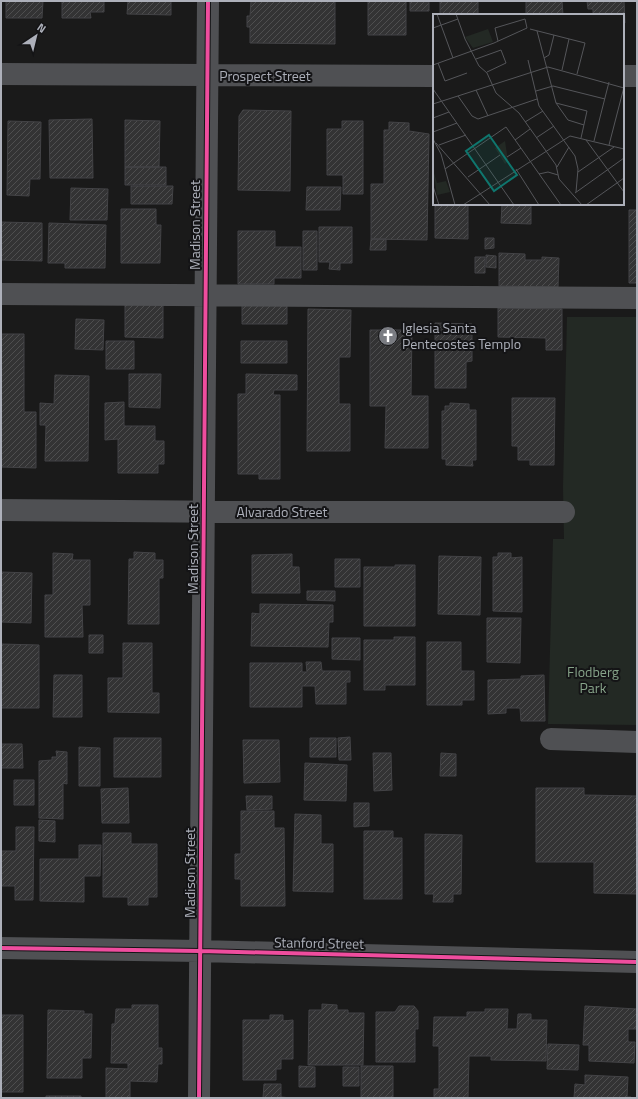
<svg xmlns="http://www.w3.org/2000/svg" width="638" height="1099" viewBox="0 0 638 1099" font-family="'Titillium Web',sans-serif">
<defs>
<pattern id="building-hatch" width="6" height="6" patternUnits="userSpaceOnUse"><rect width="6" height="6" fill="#333334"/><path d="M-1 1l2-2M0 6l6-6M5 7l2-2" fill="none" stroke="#4e4e4f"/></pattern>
</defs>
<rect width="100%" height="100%" fill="#1a1a1a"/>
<path fill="#232924" d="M 567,317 L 637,317 L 637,725 L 548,724 L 553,539 L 564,539 L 563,487 Z"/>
<path fill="url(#building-hatch)" stroke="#434346" d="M 6,1 L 43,1 L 42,18 L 6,18 Z
M 62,1 L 104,1 L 104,12 L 90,12 L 91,18 L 62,18 Z
M 128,1 L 171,1 L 171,15 L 127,14 Z
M 251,1 L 335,1 L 335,44 L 250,43 L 250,27 L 247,27 L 247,16 L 250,16 Z
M 368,1 L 406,1 L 406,35 L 368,35 Z
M 410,1 L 429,1 L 429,11 L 410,11 Z
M 440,1 L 478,1 L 478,15 L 440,15 Z
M 526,1 L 562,1 L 563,15 L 526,15 Z
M 587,1 L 624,1 L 625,23 L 623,23 L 623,15 L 593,15 L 593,9 L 588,9 Z
M 243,110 L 291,111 L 290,191 L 238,190 L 239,116 Z
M 92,119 L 93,178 L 50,178 L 49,120 Z
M 125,120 L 160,121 L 159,167 L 125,167 Z
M 8,121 L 41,122 L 40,179 L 30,179 L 29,196 L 7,195 Z
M 342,121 L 363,121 L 363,194 L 343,194 L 343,175 L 327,175 L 327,129 L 342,129 Z
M 389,122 L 409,123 L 409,131 L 429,134 L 427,240 L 371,239 L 371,184 L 384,184 L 384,130 L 389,130 Z
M 125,167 L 166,167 L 166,185 L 125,185 Z
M 131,186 L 173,186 L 172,204 L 131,204 Z
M 307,187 L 341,187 L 340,210 L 306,210 Z
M 71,188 L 108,189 L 107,220 L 70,220 Z
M 435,204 L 468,204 L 468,239 L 435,238 Z
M 502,204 L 531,204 L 531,224 L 501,223 Z
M 121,209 L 156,209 L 156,225 L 161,225 L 160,263 L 121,263 Z
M 629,210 L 637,210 L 637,283 L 629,283 Z
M 1,222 L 42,223 L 42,261 L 1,260 Z
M 49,223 L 106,225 L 105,268 L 65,268 L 65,263 L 48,263 Z
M 319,227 L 352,227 L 352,263 L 340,263 L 340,270 L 329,269 L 330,262 L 319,262 Z
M 238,231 L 275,231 L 275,247 L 301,247 L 301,278 L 274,278 L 274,284 L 238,284 Z
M 303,231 L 317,231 L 317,270 L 303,270 Z
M 485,238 L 494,238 L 494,248 L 485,249 Z
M 371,239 L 386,239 L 386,250 L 370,250 Z
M 499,253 L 525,254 L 525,260 L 542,260 L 542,257 L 559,258 L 558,287 L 499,286 Z
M 486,255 L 496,256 L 496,268 L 486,267 Z
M 475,257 L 485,257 L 485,273 L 475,273 Z
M 242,302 L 287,302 L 287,324 L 242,324 Z
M 125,304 L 163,305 L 163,338 L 125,337 Z
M 498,308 L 562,309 L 562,350 L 546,350 L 546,338 L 498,337 Z
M 308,309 L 351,310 L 350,357 L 339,357 L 339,404 L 350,404 L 350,451 L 307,451 Z
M 76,319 L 104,320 L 103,350 L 75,349 Z
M 435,323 L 472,324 L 472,361 L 466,362 L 466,388 L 435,388 Z
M 370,330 L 412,330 L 411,396 L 428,396 L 428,448 L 385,448 L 386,406 L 370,406 Z
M 1,334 L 24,334 L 24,412 L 36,412 L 36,468 L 1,467 Z
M 106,341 L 134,341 L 134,369 L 106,369 Z
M 241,341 L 287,341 L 287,363 L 241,363 Z
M 129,374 L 161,374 L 160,408 L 129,407 Z
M 246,374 L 297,375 L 297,390 L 274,390 L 273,395 L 280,395 L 280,479 L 259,479 L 259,474 L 238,474 L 238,394 L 246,394 Z
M 55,375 L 89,376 L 88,461 L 45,461 L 46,425 L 40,425 L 40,403 L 54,404 Z
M 512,398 L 555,398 L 554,465 L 530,465 L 530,460 L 518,460 L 518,446 L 512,446 Z
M 124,402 L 124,426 L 155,426 L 155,441 L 164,441 L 164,464 L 158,464 L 158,473 L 118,473 L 118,439 L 105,440 L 105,403 Z
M 450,403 L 469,404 L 469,410 L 476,410 L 476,460 L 472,460 L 473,466 L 446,465 L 446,459 L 442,459 L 442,411 L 445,411 L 445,406 L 450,406 Z
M 134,552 L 155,553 L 155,560 L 163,560 L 163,578 L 159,578 L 159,624 L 128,624 L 129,559 L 134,559 Z
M 53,553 L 73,554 L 72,560 L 90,560 L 90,605 L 82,605 L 83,637 L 45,637 L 45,595 L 53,595 Z
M 498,553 L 511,553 L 511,558 L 522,557 L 522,612 L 493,611 L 493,557 L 498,557 Z
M 292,554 L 292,567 L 299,567 L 300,593 L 252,593 L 252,555 Z
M 439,556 L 481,557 L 480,615 L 438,614 Z
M 335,559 L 360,559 L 360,587 L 335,587 Z
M 395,565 L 415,565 L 415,626 L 364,626 L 364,567 L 395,567 Z
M 1,572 L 32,573 L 31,623 L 1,622 Z
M 307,591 L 335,591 L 335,601 L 307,600 Z
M 260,604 L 333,605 L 333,622 L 329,622 L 328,647 L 251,646 L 252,613 L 260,614 Z
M 487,618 L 521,618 L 520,663 L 487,662 Z
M 89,635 L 103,635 L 103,653 L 89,653 Z
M 394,637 L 415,637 L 415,685 L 385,685 L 385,690 L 364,690 L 364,640 L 394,640 Z
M 332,638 L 360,638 L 360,660 L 332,659 Z
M 427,642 L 461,642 L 461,671 L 474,671 L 474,700 L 462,700 L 462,705 L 427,705 Z
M 123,643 L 152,643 L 152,693 L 159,693 L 159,713 L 108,712 L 108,678 L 123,678 Z
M 1,644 L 39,645 L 39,708 L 1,708 Z
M 306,662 L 321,662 L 322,671 L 350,671 L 350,682 L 346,682 L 346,704 L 316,704 L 315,686 L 302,686 L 302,707 L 250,707 L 250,663 L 302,663 L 302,672 L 307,672 Z
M 54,675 L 82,675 L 82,717 L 53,717 Z
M 544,675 L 545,721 L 521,721 L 520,708 L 506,708 L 506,713 L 488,714 L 488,680 L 521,679 L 521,676 Z
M 350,737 L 351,760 L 339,760 L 338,738 Z
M 114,738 L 161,738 L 161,777 L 114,777 Z
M 310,738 L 336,738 L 336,757 L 310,757 Z
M 243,740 L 279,740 L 280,782 L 244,783 Z
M 1,744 L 22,744 L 23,768 L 1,768 Z
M 79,747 L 100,748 L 100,786 L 79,786 Z
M 56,751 L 67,752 L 67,784 L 63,783 L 63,819 L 39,818 L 39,761 L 52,760 L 52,757 L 57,757 Z
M 373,753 L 391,753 L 392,790 L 374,791 Z
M 441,753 L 456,754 L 456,776 L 440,776 Z
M 305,763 L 347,765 L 346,801 L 304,800 Z
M 14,780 L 34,780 L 34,805 L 14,805 Z
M 128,788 L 129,823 L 102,823 L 101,789 Z
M 536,788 L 584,788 L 584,795 L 637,796 L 637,894 L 594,893 L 594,862 L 536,862 Z
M 246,796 L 272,796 L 272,809 L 247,810 Z
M 354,803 L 369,803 L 369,826 L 354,827 Z
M 241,811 L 274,811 L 274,828 L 284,828 L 285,906 L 241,906 L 241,879 L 235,879 L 235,854 L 241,854 Z
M 295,814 L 321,815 L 321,844 L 333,844 L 333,892 L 293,891 Z
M 39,820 L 55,821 L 55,842 L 39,841 Z
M 16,827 L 34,827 L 33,900 L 15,900 L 15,886 L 1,886 L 1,851 L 16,851 Z
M 364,831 L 393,831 L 393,838 L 402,838 L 402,899 L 364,899 Z
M 103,833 L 131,833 L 131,844 L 157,844 L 157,897 L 148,897 L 148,905 L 128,905 L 128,897 L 103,897 Z
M 425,834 L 462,835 L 461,894 L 453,894 L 453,902 L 433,902 L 434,894 L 425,894 Z
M 79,845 L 101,845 L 100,876 L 84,876 L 84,902 L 40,901 L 40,859 L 79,859 Z
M 322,1004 L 337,1005 L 337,1010 L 348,1010 L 348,1013 L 364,1013 L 363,1065 L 308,1065 L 309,1010 L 322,1010 Z
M 132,1005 L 158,1005 L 158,1048 L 162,1048 L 162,1064 L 158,1064 L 157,1082 L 130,1081 L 130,1098 L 106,1098 L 106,1068 L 128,1069 L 128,1063 L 111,1063 L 112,1024 L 115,1024 L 116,1009 L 132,1009 Z
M 399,1006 L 414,1006 L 418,1011 L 418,1029 L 415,1029 L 415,1062 L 376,1062 L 376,1012 L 395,1012 Z
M 585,1006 L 637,1009 L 636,1029 L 628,1029 L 628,1042 L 635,1042 L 634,1063 L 589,1061 L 589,1045 L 583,1045 Z
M 485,1009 L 508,1009 L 507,1029 L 517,1029 L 518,1014 L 531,1014 L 531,1020 L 547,1020 L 546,1061 L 491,1060 L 491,1056 L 469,1056 L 468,1098 L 434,1098 L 434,1089 L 439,1089 L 439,1046 L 433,1046 L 434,1017 L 467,1017 L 467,1012 L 485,1012 Z
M 48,1010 L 84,1011 L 84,1014 L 92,1014 L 91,1058 L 82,1058 L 82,1078 L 47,1078 Z
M 1,1015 L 23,1015 L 23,1092 L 1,1092 Z
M 270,1015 L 283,1015 L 283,1021 L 293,1020 L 293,1059 L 281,1059 L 281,1069 L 276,1069 L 276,1080 L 243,1080 L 243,1020 L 270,1020 Z
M 548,1044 L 579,1045 L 578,1070 L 547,1069 Z
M 299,1066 L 315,1067 L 315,1087 L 299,1087 Z
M 361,1066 L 393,1066 L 393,1097 L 361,1098 Z
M 343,1067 L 359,1067 L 359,1086 L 343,1086 Z
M 585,1075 L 628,1077 L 627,1097 L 631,1097 L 631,1098 L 574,1098 L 575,1084 L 585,1085 Z
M 264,1084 L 281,1084 L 281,1097 L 292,1098 L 263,1098 Z
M 46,1096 L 81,1096 L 81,1098 L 46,1098 Z"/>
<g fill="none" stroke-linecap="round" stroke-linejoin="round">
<path stroke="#4f5053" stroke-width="22" d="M 1,74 L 434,76
M 623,76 L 637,76
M 1,294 L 637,298
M 1,510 L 240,512 L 564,512
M 551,739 L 637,742
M 1,948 L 200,951 L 637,962
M 199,1098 L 208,1"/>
<g stroke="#141416" stroke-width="6">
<path id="cycleway" d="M 1,948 L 200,951 L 637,962
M 199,1098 L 208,1"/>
</g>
<use href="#cycleway" stroke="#ef4d9e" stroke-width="4"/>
</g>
<defs>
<g id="church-disc" transform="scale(1)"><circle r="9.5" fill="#7a7c82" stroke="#141416"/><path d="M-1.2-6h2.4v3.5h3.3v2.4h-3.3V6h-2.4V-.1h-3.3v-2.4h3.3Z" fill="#fff"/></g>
</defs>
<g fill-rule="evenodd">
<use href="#church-disc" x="388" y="336"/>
</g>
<g text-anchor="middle" stroke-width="4" stroke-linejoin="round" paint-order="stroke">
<g font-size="14" fill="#adb0ba" stroke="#141416">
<text x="265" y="81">Prospect Street</text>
<text transform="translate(195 225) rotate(-90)" y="5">Madison Street</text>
<text x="282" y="517">Alvarado Street</text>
<text transform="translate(193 549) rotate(-90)" y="5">Madison Street</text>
<text transform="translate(190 873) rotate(-90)" y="5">Madison Street</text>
<text transform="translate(319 943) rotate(1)" y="5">Stanford Street</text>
</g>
<g font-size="14" fill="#adb0ba" stroke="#141416" text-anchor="start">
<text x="402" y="333">Iglesia Santa<tspan x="402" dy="16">Pentecostes Templo</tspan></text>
</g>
<g font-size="14" fill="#86a389" stroke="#141416">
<text x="593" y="677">Flodberg<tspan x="593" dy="16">Park</tspan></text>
</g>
</g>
<g transform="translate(433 14)">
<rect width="191" height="191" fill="#1a1a1a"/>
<path d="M 0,156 L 4,169 L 13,167 L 17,178 L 4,181 Z" fill="#232924"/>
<path d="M 55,15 L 60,28 L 40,34 L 32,23 ZM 72,127 L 75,147 L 72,150 L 62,134 Z" fill="#232924"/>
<path fill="none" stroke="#55565a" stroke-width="1" d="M 4,0 L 20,44M 23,0 L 32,25 L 46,52 L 54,59 L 63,79 L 86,99 L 123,151 L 126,165 L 149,191M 0,14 L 25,5M 97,15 L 152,29 L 144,60M 104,17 L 123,89 L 135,106 L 151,111M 111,44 L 116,41 L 121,21M 43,45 L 68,36 L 73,49 L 54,58M 95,46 L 106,92 L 142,142 L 145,155 L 143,178M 5,49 L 12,67 L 34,59M 0,51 L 61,29 L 94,14 L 92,5 L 62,14 L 65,27M 129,56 L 136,25M 0,75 L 81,191M 43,76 L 55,102M 103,77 L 120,72 L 172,85M 25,82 L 39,102 L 45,105 L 104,85M 123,89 L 154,97 L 148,124M 0,90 L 115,53 L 191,74M 0,104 L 16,98M 92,108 L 110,97M 0,118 L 24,109M 103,124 L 121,112M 0,125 L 8,140 L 22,191M 82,126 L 97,115M 153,126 L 191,178M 161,127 L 176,68M 3,129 L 57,191M 6,131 L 33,121M 176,131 L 191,73M 74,143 L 88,134M 124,153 L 136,133M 12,155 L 73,113 L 128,191M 83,155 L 106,191M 145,158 L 181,133M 106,160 L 115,158 L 125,161M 35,163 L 67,141M 0,172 L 6,191M 142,179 L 191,144M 30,191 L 137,122 L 191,135M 153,191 L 191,164"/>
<path fill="#0f766e" fill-opacity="0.15" stroke="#0f766e" stroke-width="2" d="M 56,121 L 84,161 L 61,177 L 33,137 Z"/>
<rect width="191" height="191" fill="none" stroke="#adb0ba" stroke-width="2"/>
</g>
<rect width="638" height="1099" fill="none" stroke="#adb0ba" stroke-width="4"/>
<g transform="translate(36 36) rotate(35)" stroke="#141416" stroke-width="3" paint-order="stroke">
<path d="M0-3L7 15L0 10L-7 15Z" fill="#adb0ba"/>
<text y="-6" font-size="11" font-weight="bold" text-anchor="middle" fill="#adb0ba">N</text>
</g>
</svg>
